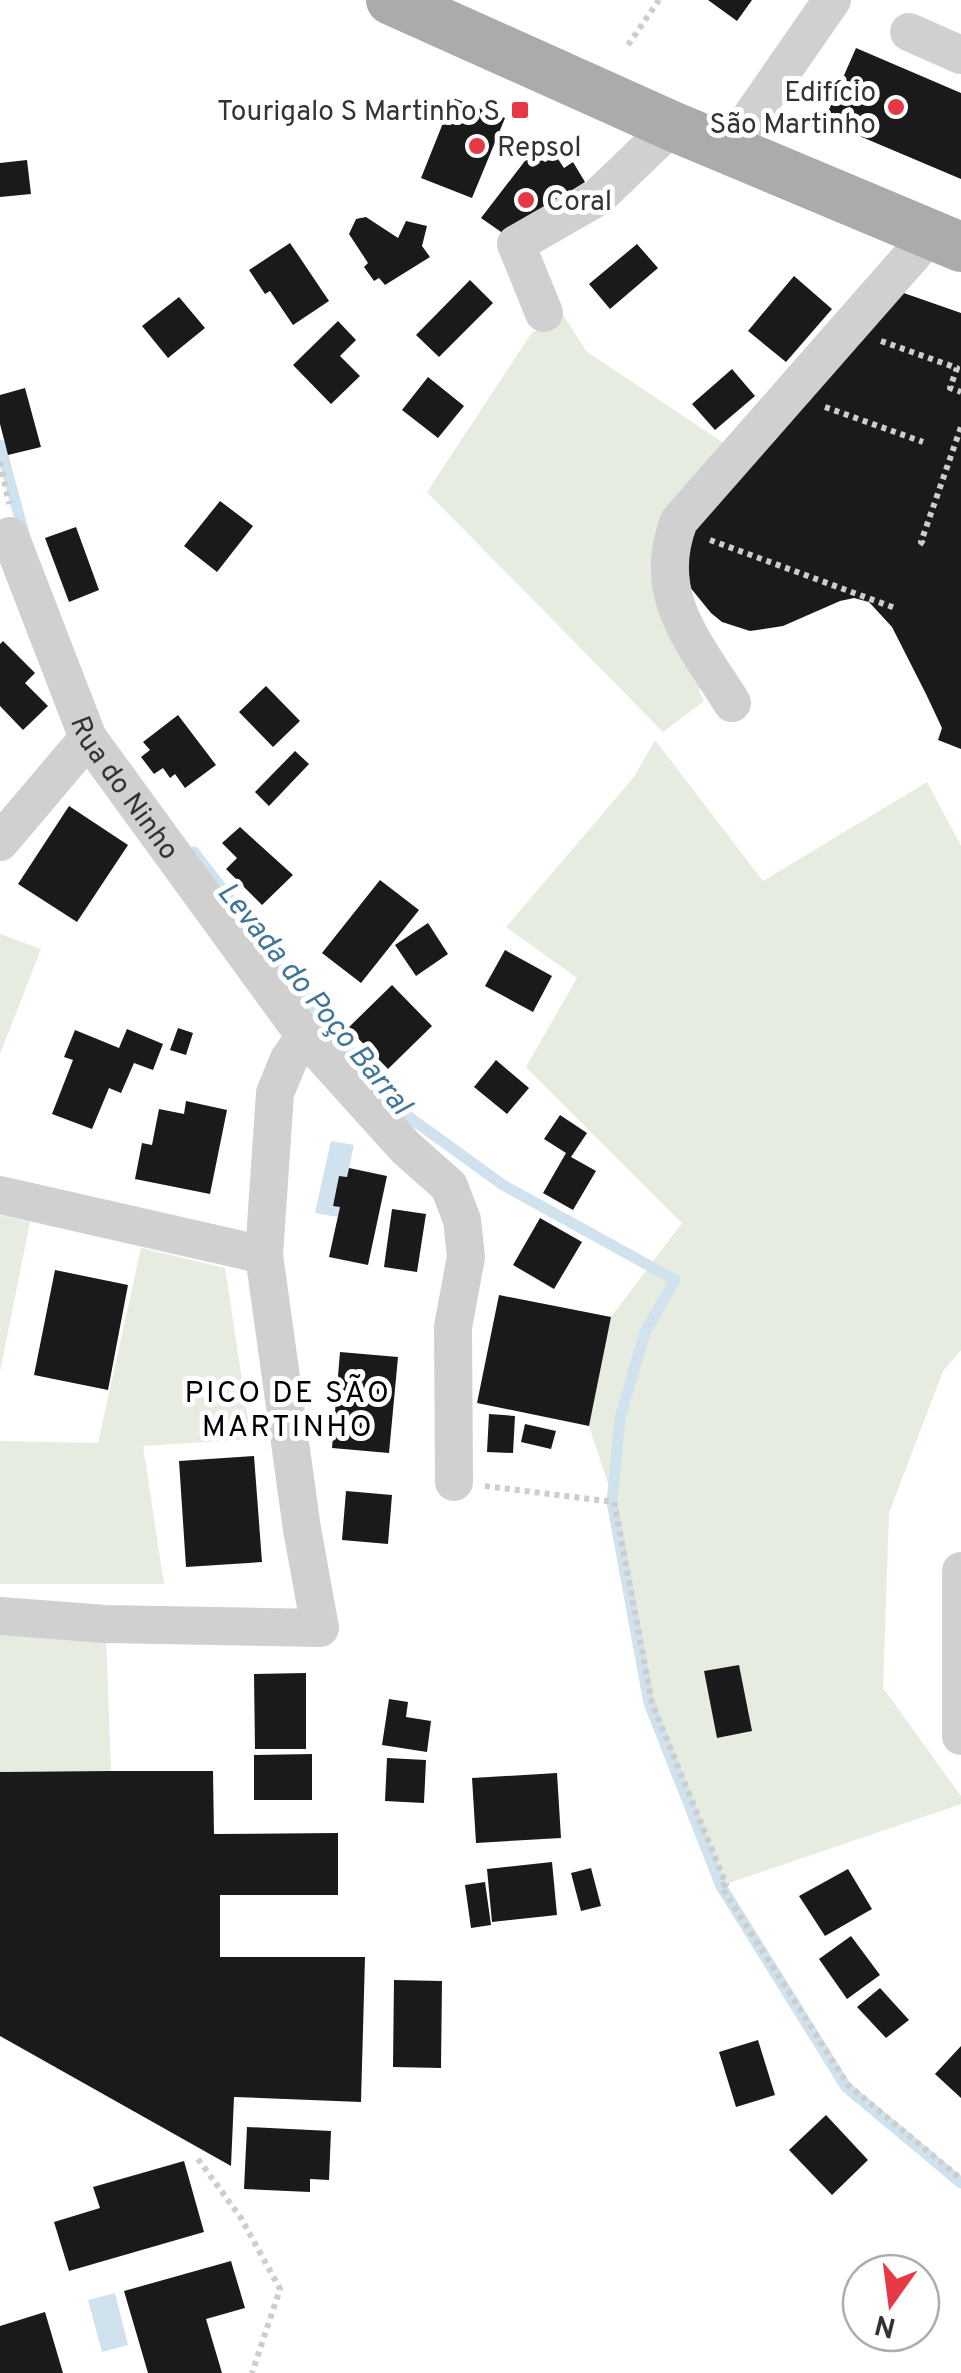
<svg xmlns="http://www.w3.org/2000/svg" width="961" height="2373" viewBox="0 0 961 2373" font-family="Overpass,sans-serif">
<rect width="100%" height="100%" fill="#fff"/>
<path fill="#e6ecdf" d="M 562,313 L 586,351 L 734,450 L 676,518 L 703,676 L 699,691 L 704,701 L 663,732 L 427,492 L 531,334 Z
M 655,740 L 763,881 L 927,782 L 961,846 L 961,1350 L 943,1371 L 889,1513 L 883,1688 L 961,1796 L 961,1804 L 726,1884 L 652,1703 L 614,1502 L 589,1426 L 611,1317 L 682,1223 L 526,1067 L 577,978 L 506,927 L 634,777 Z
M 0,934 L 41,949 L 0,1054 Z
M 0,1215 L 30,1222 L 0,1372 Z
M 141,1248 L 225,1268 L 251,1439 L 143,1446 L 164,1584 L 0,1584 L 0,1441 L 98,1443 Z
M 0,1634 L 106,1635 L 111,1771 L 0,1772 Z"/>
<path fill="#cfe2ee" d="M 331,1141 L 354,1145 L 347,1177 L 339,1176 L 333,1205 L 340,1207 L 338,1217 L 315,1213 Z
M 115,2293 L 128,2345 L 102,2352 L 88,2300 Z"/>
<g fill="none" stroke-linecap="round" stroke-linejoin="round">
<path stroke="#cfe2ee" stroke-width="11" d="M 0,445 L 24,534
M 194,852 L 295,983 L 379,1086 L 409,1117 L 503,1185 L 675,1280 L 645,1332 L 620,1418 L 612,1502 L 649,1703 L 721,1886 L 846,2087 L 961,2183"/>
</g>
<path fill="#1a1a1a" d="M 708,0 L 752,0 L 737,21 Z
M 856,48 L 961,93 L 961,179 L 824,121 Z
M 453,98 L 505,118 L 472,198 L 421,178 Z
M 531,153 L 545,162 L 556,156 L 564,168 L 573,162 L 585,182 L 504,234 L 481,218 Z
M 27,160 L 31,194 L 0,197 L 0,163 Z
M 366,217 L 398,238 L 406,221 L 427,226 L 422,246 L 430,257 L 385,285 L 379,278 L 374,281 L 364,267 L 368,263 L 349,234 L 356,219 Z
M 290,243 L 329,301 L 293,325 L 270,291 L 265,294 L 249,270 Z
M 637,244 L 658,268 L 610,309 L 589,284 Z
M 794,276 L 832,309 L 786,362 L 748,331 Z
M 470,280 L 493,303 L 439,357 L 416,335 Z
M 898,291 L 961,313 L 961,749 L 938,740 L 942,728 L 926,694 L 892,627 L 869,602 L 854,598 L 840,601 L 783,626 L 750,631 L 722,622 L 711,613 L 689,586 L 683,570 L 695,530 Z
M 179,297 L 205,328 L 168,358 L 142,326 Z
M 338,321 L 356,340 L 340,356 L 360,376 L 331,404 L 293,365 Z
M 732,369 L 755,396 L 715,430 L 692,404 Z
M 428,377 L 464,406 L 438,438 L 402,410 Z
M 25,388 L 41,447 L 8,455 L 0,424 L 0,395 Z
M 220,501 L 253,526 L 217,572 L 184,546 Z
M 76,527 L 99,590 L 69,602 L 45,538 Z
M 3,641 L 35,673 L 25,683 L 48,706 L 23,730 L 0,706 L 0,644 Z
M 266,686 L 300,721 L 273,747 L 239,712 Z
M 178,715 L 216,765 L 185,788 L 175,774 L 170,778 L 163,768 L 154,774 L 141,757 L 150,750 L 143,742 Z
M 295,751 L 309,764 L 269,806 L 255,792 Z
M 69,806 L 128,845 L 77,922 L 18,884 Z
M 240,827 L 293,875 L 262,905 L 226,869 L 237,858 L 222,843 Z
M 380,880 L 419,910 L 361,983 L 322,953 Z
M 428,923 L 448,954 L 416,976 L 395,945 Z
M 505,950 L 552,976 L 533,1012 L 485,986 Z
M 392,985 L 432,1026 L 388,1069 L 348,1028 Z
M 178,1028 L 193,1033 L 186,1055 L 170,1050 Z
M 127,1029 L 163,1044 L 153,1070 L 134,1063 L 121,1093 L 109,1088 L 92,1129 L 52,1114 L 73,1060 L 64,1057 L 75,1030 L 119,1048 Z
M 496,1060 L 529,1088 L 507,1114 L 474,1087 Z
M 186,1101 L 227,1110 L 210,1194 L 135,1179 L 142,1143 L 152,1145 L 159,1109 L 184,1114 Z
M 560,1115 L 587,1133 L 571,1157 L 596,1171 L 573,1210 L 543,1193 L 566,1153 L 544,1139 Z
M 349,1168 L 387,1176 L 368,1265 L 329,1257 L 340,1207 L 333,1206 L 339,1176 L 347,1177 Z
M 392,1209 L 426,1214 L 417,1272 L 384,1267 Z
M 540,1218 L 582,1242 L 554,1289 L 513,1265 Z
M 55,1270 L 128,1285 L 108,1390 L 34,1375 Z
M 499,1295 L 611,1317 L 589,1426 L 477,1403 Z
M 340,1352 L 398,1357 L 389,1453 L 332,1448 Z
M 489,1414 L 515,1416 L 513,1453 L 487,1452 Z
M 525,1424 L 556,1431 L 551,1449 L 521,1442 Z
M 254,1456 L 262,1562 L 186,1567 L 179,1461 Z
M 346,1491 L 392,1495 L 388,1544 L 342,1540 Z
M 739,1665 L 752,1731 L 717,1738 L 704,1671 Z
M 306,1673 L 306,1749 L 255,1749 L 254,1674 Z
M 389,1699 L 408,1702 L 406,1717 L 431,1721 L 427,1752 L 382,1745 Z
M 312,1754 L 312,1800 L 254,1800 L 254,1755 Z
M 387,1758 L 426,1760 L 424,1803 L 385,1801 Z
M 111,1771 L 213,1771 L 214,1834 L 338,1833 L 338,1895 L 220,1895 L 220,1957 L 365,1957 L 361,2102 L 234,2097 L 231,2166 L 0,2036 L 0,1772 Z
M 557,1773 L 561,1838 L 476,1843 L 472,1778 Z
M 552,1862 L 557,1915 L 492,1922 L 487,1869 Z
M 591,1868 L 601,1906 L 581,1911 L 571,1873 Z
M 848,1869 L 872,1909 L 825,1936 L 799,1896 Z
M 485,1882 L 491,1925 L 471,1928 L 465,1885 Z
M 851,1936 L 880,1975 L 847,1999 L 819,1959 Z
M 394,1980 L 442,1981 L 441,2068 L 393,2067 Z
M 880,1988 L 909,2020 L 886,2038 L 857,2007 Z
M 758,2040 L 775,2095 L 736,2107 L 719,2052 Z
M 961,2046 L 961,2098 L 935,2074 Z
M 826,2115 L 868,2160 L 832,2195 L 789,2150 Z
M 247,2127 L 331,2131 L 329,2180 L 310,2179 L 310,2192 L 244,2189 Z
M 184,2161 L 204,2232 L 69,2271 L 54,2222 L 100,2208 L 93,2187 Z
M 231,2261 L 245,2308 L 206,2319 L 222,2373 L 148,2373 L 124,2291 Z
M 45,2312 L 63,2373 L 0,2373 L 0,2326 Z"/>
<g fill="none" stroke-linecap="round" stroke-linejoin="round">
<path stroke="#cdcdcd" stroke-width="6" stroke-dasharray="5 5" stroke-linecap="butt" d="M 628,45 L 659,0
M 881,341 L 957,368 L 950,388 L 961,392
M 825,407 L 923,442
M 0,462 L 9,504
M 710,540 L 895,608
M 924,544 L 921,542 L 961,427
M 485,1486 L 614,1502 L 652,1703 L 726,1884 L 721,1886 L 848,2085 L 961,2179
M 198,2159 L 241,2218 L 280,2289 L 252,2373"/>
<g stroke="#d0d0d0" stroke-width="38">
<path d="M 909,32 L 961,55"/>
<path d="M 728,150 L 832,0"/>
<path d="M 544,313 L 516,244 L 598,197 L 672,126"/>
<path id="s1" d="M 10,536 L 88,738 L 305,1036 L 406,1148 L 449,1186 L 462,1220 L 466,1257 L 453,1327 L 454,1482"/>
<path d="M 732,703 C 695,643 650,595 679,521 L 930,235"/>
<path d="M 0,842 L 88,738"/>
<path d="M 0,1195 L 264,1255"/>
<path d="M 961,1571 L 961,1736"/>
<path d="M 0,1616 L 105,1624 L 320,1628 L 302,1529 L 264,1255 L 275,1093 L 289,1059 L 305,1036"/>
</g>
<path stroke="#ababab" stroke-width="50" d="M 391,0 L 672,126 L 961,247"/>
</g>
<g fill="#e63946" stroke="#fff" stroke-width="4">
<circle cx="896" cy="107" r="10"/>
<rect x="510" y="100" width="20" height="20" rx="5"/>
<circle cx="477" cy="146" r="10"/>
<circle cx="526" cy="200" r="10"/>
</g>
<g text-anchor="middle" stroke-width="10" stroke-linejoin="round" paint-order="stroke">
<g font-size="28" fill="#333" stroke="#fff" text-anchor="end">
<text x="876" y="101">Edifício<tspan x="876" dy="32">São Martinho</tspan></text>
<text x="500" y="120">Tourigalo S Martinho S</text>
<text x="497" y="156" text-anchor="start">Repsol</text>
<text x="546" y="210" text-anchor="start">Coral</text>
</g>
<g font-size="28" fill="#333" stroke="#fff">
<text dy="10" stroke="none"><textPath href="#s1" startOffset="278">Rua do Ninho</textPath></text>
</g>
<g font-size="30" font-style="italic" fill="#3f7597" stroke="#fff">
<text transform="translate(315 998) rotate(51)" y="10">Levada do Poço Barral</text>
</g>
<g font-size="30" letter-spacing="2.5" fill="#000" stroke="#fff">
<text x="288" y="1402">PICO DE SÃO<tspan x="288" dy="34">MARTINHO</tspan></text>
</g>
</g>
<g transform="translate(891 2303) rotate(194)"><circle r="48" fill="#ffffff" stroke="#adadad" stroke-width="2.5"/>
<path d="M0-8L18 38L0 25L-18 38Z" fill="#e63946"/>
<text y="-15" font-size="28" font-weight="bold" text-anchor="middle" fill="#333333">N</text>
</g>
</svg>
